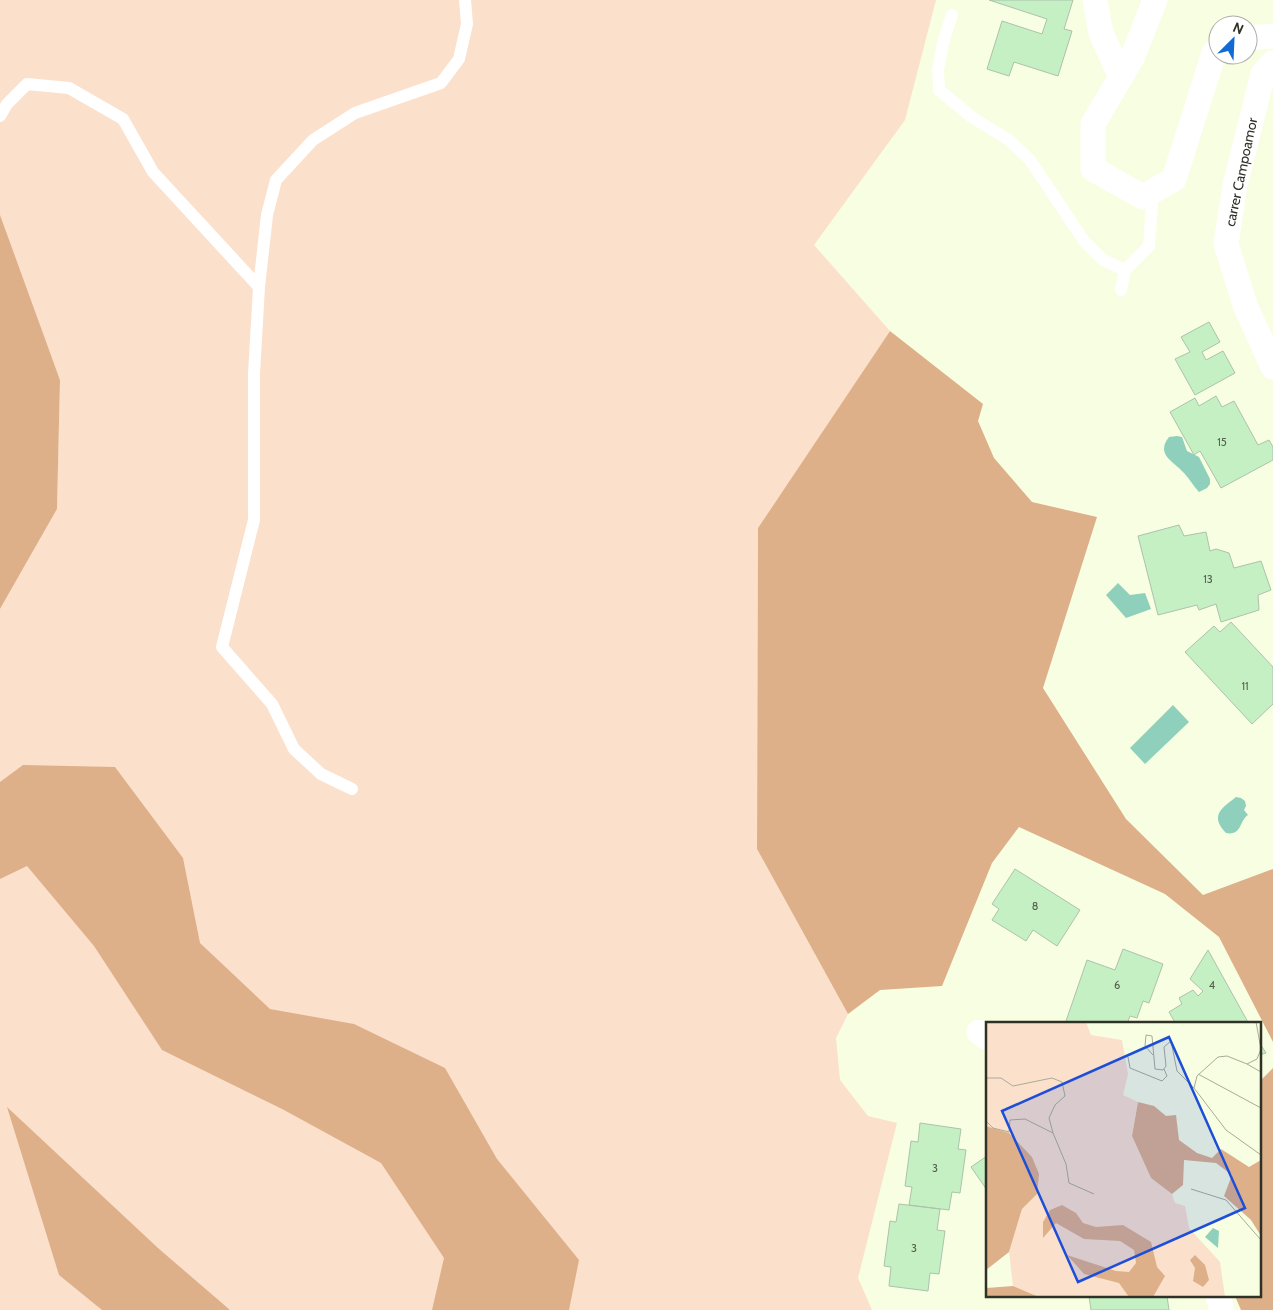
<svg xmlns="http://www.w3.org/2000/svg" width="1273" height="1310" viewBox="0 0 1273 1310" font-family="Cabin,sans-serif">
<rect width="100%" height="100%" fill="#f8fee1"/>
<path fill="#fbe0cc" d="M 0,0 L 936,0 L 905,120 L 814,245 L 890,331 L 758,528 L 757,849 L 848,1014 L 836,1038 L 840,1080 L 868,1116 L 897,1123 L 858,1278 L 872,1310 L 0,1310 L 0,609 L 57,509 L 60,380 L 0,220 Z"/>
<path fill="#deb08a" d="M 0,215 L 60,380 L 57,509 L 0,609 Z
M 890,331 L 983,404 L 978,421 L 994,458 L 1032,502 L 1097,517 L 1043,688 L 1126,819 L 1203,895 L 1273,869 L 1273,1042 L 1219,937 L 1165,894 L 1019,827 L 992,863 L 942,986 L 880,990 L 848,1014 L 757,849 L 758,528 Z
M 23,765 L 115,767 L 183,858 L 200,943 L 270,1009 L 354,1024 L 445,1068 L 497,1159 L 579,1260 L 569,1310 L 432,1310 L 444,1258 L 381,1163 L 284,1110 L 162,1050 L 94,946 L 27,866 L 0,879 L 0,782 Z
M 1273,1068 L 1273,1310 L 1241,1310 L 1235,1296 L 1259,1296 L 1259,1082 Z
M 7,1107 L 158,1248 L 230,1310 L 102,1310 L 59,1275 Z"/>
<path fill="#8ed0bb" d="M 1177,436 L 1182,437 L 1187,451 L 1199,457 L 1210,479 L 1210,484 L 1207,488 L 1199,492 C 1193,486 1190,479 1184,473 C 1174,461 1155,455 1169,437 Z
M 1118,583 L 1130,595 L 1145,593 L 1151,609 L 1126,618 L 1106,595 Z
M 1173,705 L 1189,722 L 1145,764 L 1130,748 Z
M 1236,797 L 1241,798 L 1245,801 L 1246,806 L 1244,810 L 1248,815 C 1239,821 1242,836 1226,833 C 1209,815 1222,808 1236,797 Z"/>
<path fill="#c5f0c4" stroke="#acc2ac" d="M 989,0 L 1073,0 L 1064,29 L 1072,31 L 1058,76 L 1014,62 L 1009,76 L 987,69 L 1002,21 L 1042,34 L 1047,19 Z
M 1209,322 L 1220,342 L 1202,352 L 1206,360 L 1223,351 L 1235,373 L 1195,395 L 1175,359 L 1190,352 L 1181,337 Z
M 1216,396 L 1222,407 L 1234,401 L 1258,445 L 1269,440 L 1273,447 L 1273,460 L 1221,488 L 1200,451 L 1194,455 L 1170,412 L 1195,398 L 1199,406 Z
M 1179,525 L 1184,536 L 1206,532 L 1210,551 L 1216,549 L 1229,553 L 1234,568 L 1261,561 L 1271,590 L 1258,595 L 1259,610 L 1221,622 L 1216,604 L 1199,610 L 1197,605 L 1158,615 L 1138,536 Z
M 1231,622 L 1273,667 L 1273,704 L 1252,724 L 1185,652 L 1214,626 L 1220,632 Z
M 1015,869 L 1080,910 L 1057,946 L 1033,930 L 1026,941 L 992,920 L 999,909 L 992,904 Z
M 1123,949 L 1163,964 L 1149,1003 L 1143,1001 L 1137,1018 L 1130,1016 L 1127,1024 L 1065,1024 L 1087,960 L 1115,970 Z
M 1208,950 L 1249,1024 L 1176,1024 L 1169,1012 L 1182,1004 L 1179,998 L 1193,990 L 1198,996 L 1203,991 L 1190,979 Z
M 1259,1042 L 1266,1053 L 1259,1055 Z
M 920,1123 L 961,1129 L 958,1149 L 966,1150 L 960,1193 L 952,1192 L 949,1210 L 909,1205 L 912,1187 L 905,1186 L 911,1141 L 918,1142 Z
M 987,1156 L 987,1190 L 971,1167 Z
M 899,1204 L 940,1209 L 937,1230 L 945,1231 L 939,1274 L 930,1273 L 928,1291 L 889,1286 L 891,1267 L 884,1266 L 890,1221 L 896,1222 Z
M 1089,1296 L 1167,1296 L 1169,1310 L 1091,1310 Z"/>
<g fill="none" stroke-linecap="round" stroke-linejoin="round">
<path stroke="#fff" stroke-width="12" d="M 952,15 L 943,43 L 938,70 L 939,90 L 973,118 L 1009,140 L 1030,160 L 1084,241 L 1103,260 L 1125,270 L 1149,246 L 1153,191
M 0,116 L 7,104 L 27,84 L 69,88 L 123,119 L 153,172 L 259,287 L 254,374 L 254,520 L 222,647 L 272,704 L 294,749 L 321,774 L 352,789
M 259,287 L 267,215 L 276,180 L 313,140 L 355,113 L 441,83 L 459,59 L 467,24 L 465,0
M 1121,290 L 1125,270"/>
<path stroke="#fff" stroke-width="25" d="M 1095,0 L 1101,33 L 1121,77
M 1155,0 L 1132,58 L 1093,124 L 1093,169 L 1143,197 L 1174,179 L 1214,53 L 1218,51
M 1248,38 L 1273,36
M 1273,63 L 1263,74 L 1235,185 L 1226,244 L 1245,305 L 1273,367
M 979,1032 L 987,1038
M 1218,1296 L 1222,1310"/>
</g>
<g text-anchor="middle" stroke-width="4.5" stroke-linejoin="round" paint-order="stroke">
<g font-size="11" fill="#54614e">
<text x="1222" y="446">15</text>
<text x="1208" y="583">13</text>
<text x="1245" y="690">11</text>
<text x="1035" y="910">8</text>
<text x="1117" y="989">6</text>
<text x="1212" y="989">4</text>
<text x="935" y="1172">3</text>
<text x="914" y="1252">3</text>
</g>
<g font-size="14" fill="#2f3126" stroke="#fff">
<text transform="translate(1241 172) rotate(-78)" y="5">carrer Campoamor</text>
</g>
</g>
<g transform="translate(986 1022)">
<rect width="275" height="275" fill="#f8fee1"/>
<path d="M 0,0 L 100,0 L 105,13 L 136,18 L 142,52 L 137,73 L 152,80 L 146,114 L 165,156 L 186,172 L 189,181 L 199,184 L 203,206 L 234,240 L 239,275 L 53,275 L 27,264 L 23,230 L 36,187 L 51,172 L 23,111 L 0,104 Z" fill="#fbe0cc"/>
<path d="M 152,80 L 168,84 L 180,94 L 190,93 L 193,118 L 211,131 L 226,136 L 235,127 L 263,145 L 275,138 L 275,214 L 265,198 L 238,174 L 246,153 L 230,141 L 198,138 L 197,163 L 186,172 L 165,156 L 146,114 ZM 0,104 L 23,111 L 46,135 L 53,152 L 51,172 L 36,187 L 23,230 L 0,248 ZM 76,183 L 90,191 L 97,201 L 110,205 L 137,203 L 165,220 L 171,245 L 179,254 L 167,275 L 143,275 L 133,261 L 98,252 L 81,233 L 130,249 L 143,250 L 150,241 L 148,228 L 134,219 L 98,217 L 70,201 L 57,216 L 57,200 L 64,188 ZM 209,233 L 219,243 L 223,258 L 217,265 L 207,259 L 209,246 L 204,238 ZM 27,264 L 53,275 L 0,275 L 0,266 Z" fill="#deb08a"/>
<path d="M 227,206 L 233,209 L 232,226 L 219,215 Z" fill="#8ed0bb"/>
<path fill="none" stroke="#a8ac96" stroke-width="1" d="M 270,0 L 275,27 L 271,37 L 261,42 L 241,34 L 232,35 L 211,54 L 208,66 L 240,108 L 275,133M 167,33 L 159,24 L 160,13 L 166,14 L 169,47 L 177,48 L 180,44 L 178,25 L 185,19 L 191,49 L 208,66M 142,35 L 144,46 L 176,59 L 181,54 L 178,47M 261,42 L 275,50M 212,52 L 275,86M 0,56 L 15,56 L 27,64 L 66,56 L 76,60 L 79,74 L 69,83 L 63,96 L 67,111M 0,99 L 7,106 L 23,110 L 24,98 L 39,97 L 67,111 L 80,142 L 83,161 L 108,172M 205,167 L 240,178 L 275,218M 275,244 L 275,264"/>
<path fill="#1d4ed8" fill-opacity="0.15" stroke="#1d4ed8" stroke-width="2.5" d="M 183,15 L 259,186 L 92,260 L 16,89 Z"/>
<rect width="275" height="275" fill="none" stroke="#2f3126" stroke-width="2.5"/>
</g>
<g transform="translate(1233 40) rotate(24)"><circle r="24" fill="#ffffff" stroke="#acada8"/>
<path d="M0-4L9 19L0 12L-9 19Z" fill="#106bd4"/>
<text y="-8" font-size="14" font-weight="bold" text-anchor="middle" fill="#2f3126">N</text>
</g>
</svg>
